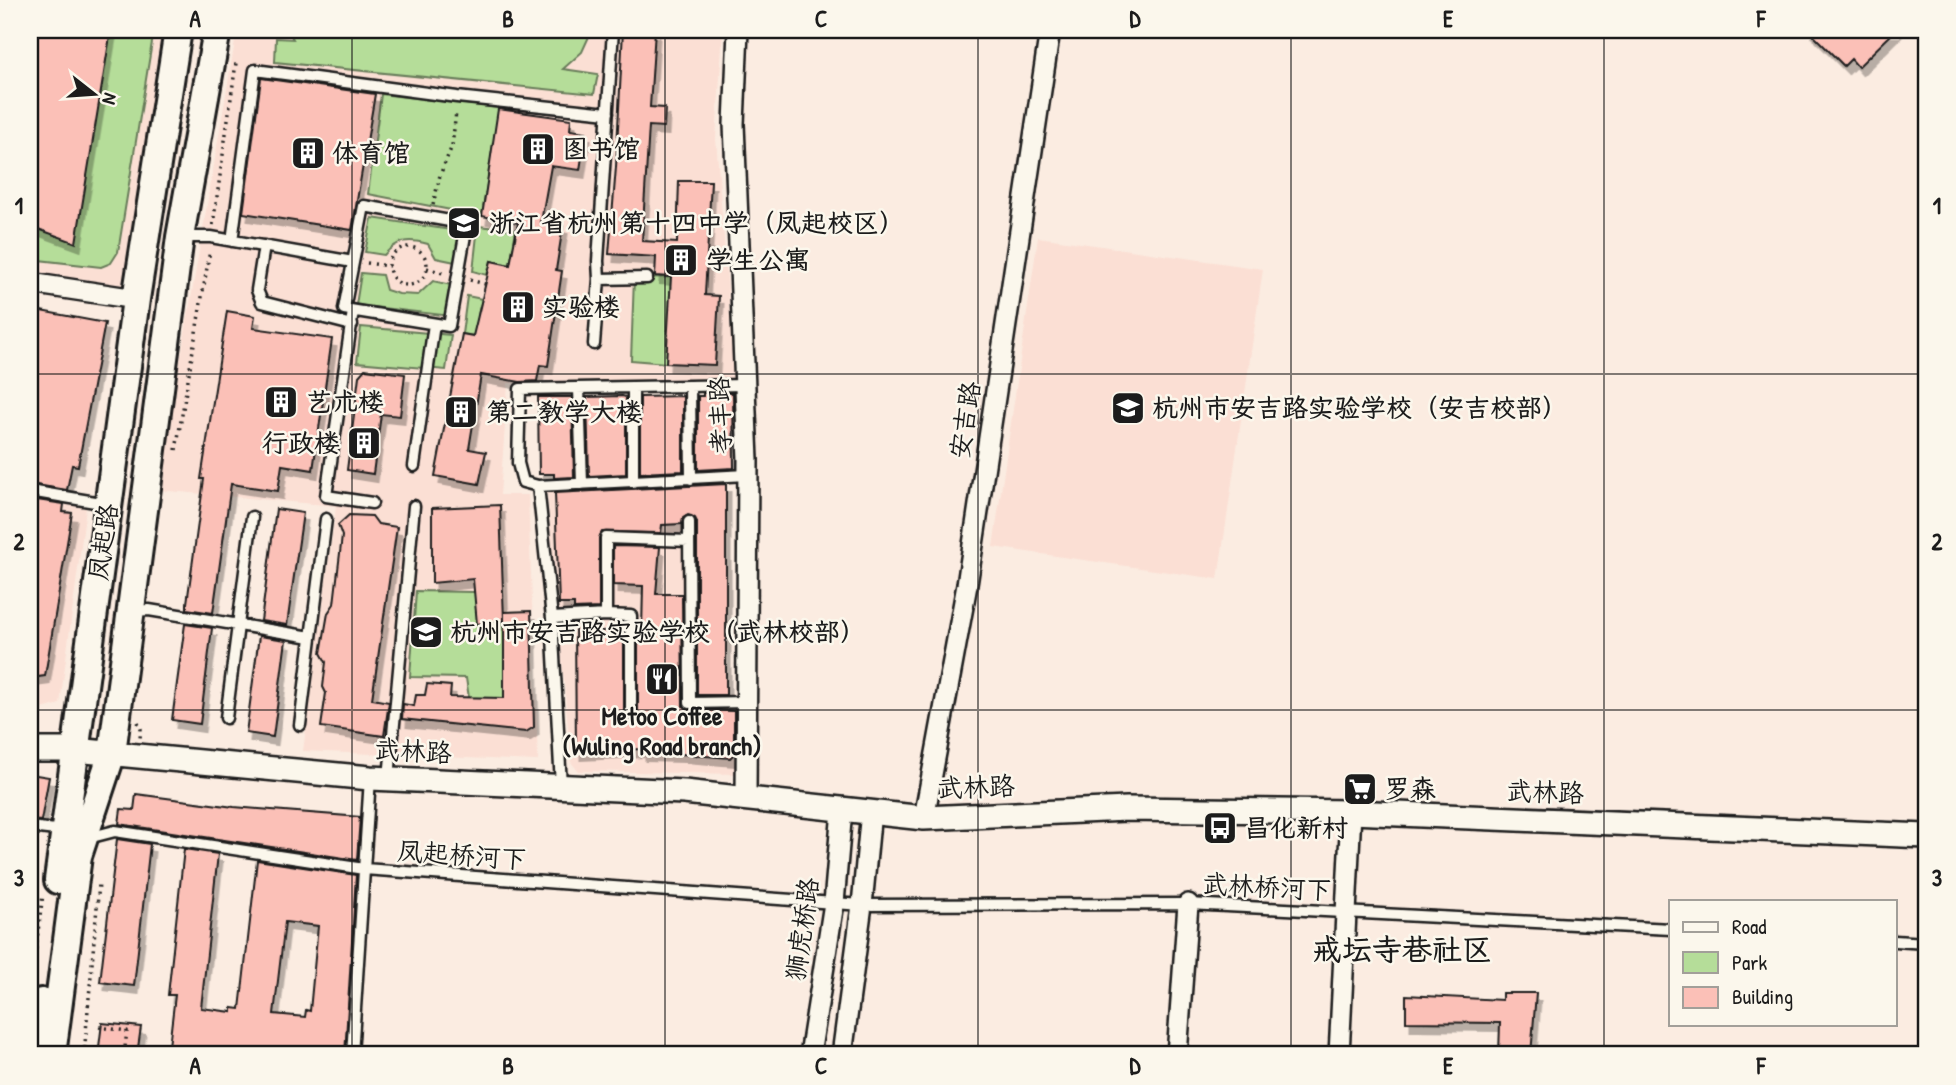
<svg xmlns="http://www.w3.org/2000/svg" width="1956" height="1085" viewBox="0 0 1956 1085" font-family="'Patrick Hand','LXGW WenKai TC',sans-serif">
<defs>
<filter id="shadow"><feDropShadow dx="4.5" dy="8" stdDeviation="0" flood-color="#0004"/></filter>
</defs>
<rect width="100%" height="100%" fill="#fbece1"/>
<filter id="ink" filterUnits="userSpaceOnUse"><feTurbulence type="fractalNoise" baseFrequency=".0143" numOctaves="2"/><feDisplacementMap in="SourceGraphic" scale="14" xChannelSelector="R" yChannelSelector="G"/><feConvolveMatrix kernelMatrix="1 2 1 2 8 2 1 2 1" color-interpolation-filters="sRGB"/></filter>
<g filter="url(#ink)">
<path fill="#fbdfd4" d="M 30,30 L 165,30 L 129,287 L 30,274 Z
M 237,30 L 723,30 L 716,139 L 735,378 L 508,383 L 500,495 L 528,495 L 538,761 L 303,751 L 336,506 L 158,490 Z
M 1038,237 L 1263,269 L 1218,579 L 993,547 Z
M 694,484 L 696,693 L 738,695 L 738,774 L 578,771 L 571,762 L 547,492 Z
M 30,498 L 86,508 L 60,704 L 32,712 L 30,712 Z"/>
<path fill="#b5dd99" stroke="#687c5a" stroke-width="2" d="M 30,30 L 154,30 L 118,252 L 111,263 L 101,267 L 30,259 Z
M 288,30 L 592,30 L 582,52 L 563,69 L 598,74 L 594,94 L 275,62 L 276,38 L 293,39 Z
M 381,94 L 499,108 L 482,216 L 368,194 Z
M 372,218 L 458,231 L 460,263 L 436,258 L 428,244 C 408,238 397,240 384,255 L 365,252 Z
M 478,226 L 516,230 L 510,265 L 491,261 L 487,275 L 473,271 Z
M 361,273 L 382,275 L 386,290 L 399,294 L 418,295 L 433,281 L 456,286 L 451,316 L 356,305 Z
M 671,277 L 666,363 L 631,360 L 634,278 Z
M 467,296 L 482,299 L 478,315 L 487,338 L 462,334 Z
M 361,327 L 451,335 L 446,370 L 357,362 Z
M 416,591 L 474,592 L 504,621 L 504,698 L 469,698 L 466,678 L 410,677 Z"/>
<path fill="#fbc0b7" stroke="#1c1c1c" stroke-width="2" fill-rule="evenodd" filter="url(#shadow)" d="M 30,30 L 111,30 L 76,243 L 30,226 Z
M 623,30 L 655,30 L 650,107 L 665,108 L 664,127 L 649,126 L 642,241 L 677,243 L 679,181 L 711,181 L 705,295 L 719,296 L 715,365 L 666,363 L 671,277 L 655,276 L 656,257 L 609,254 L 616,167 Z
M 1808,30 L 1896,30 L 1858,67 L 1851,59 L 1844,66 Z
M 261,78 L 375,94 L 352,230 L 243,213 Z
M 498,109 L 571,119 L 570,130 L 586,132 L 580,170 L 551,166 L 541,222 L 563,226 L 556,270 L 562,271 L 548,366 L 540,365 L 537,381 L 520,382 L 481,375 L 469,449 L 486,452 L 479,484 L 435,476 L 462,334 L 473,336 L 491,261 L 510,265 L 518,223 L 482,216 Z
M 30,309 L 105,323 L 78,466 L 72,465 L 67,490 L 30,484 Z
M 227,311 L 255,316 L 253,328 L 332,339 L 313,470 L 282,465 L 278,491 L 231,484 L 213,613 L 187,609 L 187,603 L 204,479 L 201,479 Z
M 365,369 L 405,374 L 400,416 L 381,414 L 373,474 L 347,470 L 359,376 Z
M 703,393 L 733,393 L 734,468 L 698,470 L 698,396 L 703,396 Z
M 622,396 L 626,397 L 626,474 L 589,476 L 587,397 Z
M 683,396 L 683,471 L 640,473 L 640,397 Z
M 538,397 L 572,397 L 574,477 L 554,478 L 554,474 L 539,474 Z
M 726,484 L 726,695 L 697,695 L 697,522 L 695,518 L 688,515 L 683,518 L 682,524 L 662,525 L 661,533 L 602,532 L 599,538 L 599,608 L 574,609 L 574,604 L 559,604 L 555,493 Z
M 30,499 L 64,504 L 63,512 L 72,513 L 45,676 L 30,678 Z
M 500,505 L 504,621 L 477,624 L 473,579 L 432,583 L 432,508 Z
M 276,509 L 303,513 L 287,625 L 261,621 Z
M 349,515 L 372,516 L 378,524 L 397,527 L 372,699 L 389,702 L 384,736 L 321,727 L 326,693 L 323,687 L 326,662 L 321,653 L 328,613 L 334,604 L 342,536 L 338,525 Z
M 613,546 L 660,547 L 656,594 L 682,594 L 683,706 L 690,710 L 734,711 L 734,754 L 730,758 L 681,754 L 641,753 L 641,749 L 576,752 L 575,624 L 599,623 L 599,631 L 624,631 L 624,715 L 630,721 L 635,720 L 638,715 L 638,631 L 642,631 L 643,586 L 613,585 Z
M 531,611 L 534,727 L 526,732 L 402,719 L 403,704 L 414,706 L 416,695 L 425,695 L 427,684 L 451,686 L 450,697 L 504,698 L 504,612 Z
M 185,624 L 212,628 L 200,724 L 172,720 Z
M 259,636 L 286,640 L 273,737 L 246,733 Z
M 30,774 L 49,777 L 41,821 L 30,820 Z
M 136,794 L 234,807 L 360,817 L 357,860 L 119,824 L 121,809 L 134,810 Z
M 117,839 L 150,844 L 134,986 L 100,982 Z
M 184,849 L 218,854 L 201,1008 L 232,1012 L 232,1008 L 240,1009 L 257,860 L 356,875 L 345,1055 L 168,1055 L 175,995 L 168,995 ZM 285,922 L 318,926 L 310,1011 L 306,1010 L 305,1017 L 274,1014 Z
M 1502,993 L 1536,993 L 1531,1055 L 1499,1055 L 1500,1023 L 1406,1022 L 1406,995 L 1502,1000 Z
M 102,1023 L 141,1027 L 137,1055 L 98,1055 Z"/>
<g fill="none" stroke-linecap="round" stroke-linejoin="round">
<g stroke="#1c1c1c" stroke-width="15">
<path id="service" d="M 613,30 L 598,261 L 599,279 L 647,278
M 364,206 L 467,224 L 449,326 L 344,309 Z
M 181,237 L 211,237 L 353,262
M 232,241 L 255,70 L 457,97 L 608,113
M 264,246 L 257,290 L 262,302 L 352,325
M 353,311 L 326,496 L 372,503
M 594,344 L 599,279
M 690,386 L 691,479
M 579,388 L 582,484
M 414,466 L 434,324
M 633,482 L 633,387
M 538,486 L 747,475
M 30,491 L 107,504
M 689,522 L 690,703 L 747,702
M 132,611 L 149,610 L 311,637
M 552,618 L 606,615
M 631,714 L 631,616 L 606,615 L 606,538 L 689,541
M 226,718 L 252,517
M 300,725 L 326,519
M 389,778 L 414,506
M 561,786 L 552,618 L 538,486 L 523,482 L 518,463 L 520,389 L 745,385
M 30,827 L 64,831
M 88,838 L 115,831 L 364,869 L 862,905 L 1188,904 L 1671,929
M 1895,941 L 1926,943
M 352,1055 L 370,778"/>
</g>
<g stroke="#1c1c1c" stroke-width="24">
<path id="minor" d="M 738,30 L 734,124 L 748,460 L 746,799
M 30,283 L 136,299
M 924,818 L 967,585 L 1050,30
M 810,1055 L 834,903 L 842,810
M 842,1055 L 862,905 L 871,811
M 1177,1055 L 1188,904
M 1339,1055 L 1351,812"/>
</g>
<g stroke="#1c1c1c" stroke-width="28">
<path id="tertiary" d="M 30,750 L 75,750 L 370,778 L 684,792 L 924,818 L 1127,809 L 1351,812 L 1926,836"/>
</g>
<g stroke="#1c1c1c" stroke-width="32">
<path id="secondary" d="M 58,880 L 136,299 L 178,30
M 34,1055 L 41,1002
M 52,1055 L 78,856 L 112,753 L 180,237 L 217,30"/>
</g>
<path stroke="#1c1c1c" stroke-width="3.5" stroke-dasharray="2 5" stroke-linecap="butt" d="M 433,205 L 440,175 L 452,146 L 456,112
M 213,225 L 236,63
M389 266a19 19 0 1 1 38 0a19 19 0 1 1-38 0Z
M 367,263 L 389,266
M 427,268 L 446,274
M 470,280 L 485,284
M 176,450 L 210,250
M 138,722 L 141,729 L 140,738
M 31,984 L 43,894
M 99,1027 L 127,1031 L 124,1055
M 84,1055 L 99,884"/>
<use href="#service" stroke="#fbf7ec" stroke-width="10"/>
<use href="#minor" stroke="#fbf7ec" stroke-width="19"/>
<use href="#tertiary" stroke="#fbf7ec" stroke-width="23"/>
<use href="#secondary" stroke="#fbf7ec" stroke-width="26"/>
</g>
</g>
<path fill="none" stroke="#1c1c1c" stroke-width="2" stroke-opacity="0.55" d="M 352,30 L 352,1055M 665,30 L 665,1055M 978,30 L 978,1055M 1291,30 L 1291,1055M 1604,30 L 1604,1055M 30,374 L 1926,374M 30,710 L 1926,710"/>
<defs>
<g id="building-square" transform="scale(1.75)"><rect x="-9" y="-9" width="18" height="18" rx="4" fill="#1c1c1c" stroke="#fbf7ec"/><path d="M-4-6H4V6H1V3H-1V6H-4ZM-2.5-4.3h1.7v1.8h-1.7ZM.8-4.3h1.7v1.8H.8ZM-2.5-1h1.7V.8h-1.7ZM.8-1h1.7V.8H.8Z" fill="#fff"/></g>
<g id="school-square" transform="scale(1.75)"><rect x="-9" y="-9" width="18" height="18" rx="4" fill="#1c1c1c" stroke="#fbf7ec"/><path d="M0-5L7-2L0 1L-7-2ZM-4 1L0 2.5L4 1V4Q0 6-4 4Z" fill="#fff"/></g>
<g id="restaurant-square" transform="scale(1.75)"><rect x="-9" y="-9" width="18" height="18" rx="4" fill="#1c1c1c" stroke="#fbf7ec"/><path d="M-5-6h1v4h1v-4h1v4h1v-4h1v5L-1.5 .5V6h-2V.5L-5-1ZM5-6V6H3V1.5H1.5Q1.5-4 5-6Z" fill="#fff"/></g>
<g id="supermarket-square" transform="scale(1.75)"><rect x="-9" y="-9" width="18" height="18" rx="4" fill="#1c1c1c" stroke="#fbf7ec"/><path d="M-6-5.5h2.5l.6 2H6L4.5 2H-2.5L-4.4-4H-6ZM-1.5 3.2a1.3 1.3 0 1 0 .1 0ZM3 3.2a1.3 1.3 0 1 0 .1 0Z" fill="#fff"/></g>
<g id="bus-square" transform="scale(1.75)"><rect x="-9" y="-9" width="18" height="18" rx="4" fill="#1c1c1c" stroke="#fbf7ec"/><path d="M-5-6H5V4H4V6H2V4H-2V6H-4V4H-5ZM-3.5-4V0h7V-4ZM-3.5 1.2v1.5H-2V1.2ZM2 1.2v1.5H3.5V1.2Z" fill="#fff"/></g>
</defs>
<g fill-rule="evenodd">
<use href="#building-square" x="538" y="149"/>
<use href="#building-square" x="308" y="153"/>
<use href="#school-square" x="464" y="223"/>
<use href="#building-square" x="681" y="260"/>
<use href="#building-square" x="518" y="307"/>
<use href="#building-square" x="281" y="402"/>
<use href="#school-square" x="1128" y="408"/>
<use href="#building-square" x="461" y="412"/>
<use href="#building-square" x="364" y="443"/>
<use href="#school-square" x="426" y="632"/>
<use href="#restaurant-square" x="662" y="679"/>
<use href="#supermarket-square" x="1360" y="789"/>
<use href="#bus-square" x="1220" y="828"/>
</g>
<g text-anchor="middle" stroke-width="5" stroke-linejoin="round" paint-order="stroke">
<g font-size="26" font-weight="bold" fill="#1c1c1c" stroke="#fbf7ec" text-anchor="start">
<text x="562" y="158">图书馆</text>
<text x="332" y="162">体育馆</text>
<text x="489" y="232">浙江省杭州第十四中学（凤起校区）</text>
<text x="706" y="269">学生公寓</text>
<text x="542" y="316">实验楼</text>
<text x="306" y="411">艺术楼</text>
<text x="1152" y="417">杭州市安吉路实验学校（安吉校部）</text>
<text x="486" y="421">第二教学大楼</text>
<text x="340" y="452" text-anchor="end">行政楼</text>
<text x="450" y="641">杭州市安吉路实验学校（武林校部）</text>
<text x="662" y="725" text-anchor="middle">Metoo Coffee<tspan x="662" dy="30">(Wuling Road branch)</tspan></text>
<text x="1384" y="798">罗森</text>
<text x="1244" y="837">昌化新村</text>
</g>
<g font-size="26" fill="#1c1c1c" stroke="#fbf7ec">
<text transform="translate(720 415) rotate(-92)" y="9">孝丰路</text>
<text transform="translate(965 420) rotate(-81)" y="9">安吉路</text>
<text transform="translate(103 542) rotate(-82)" y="9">凤起路</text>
<text transform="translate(413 751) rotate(3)" y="9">武林路</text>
<text transform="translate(976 787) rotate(-2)" y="9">武林路</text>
<text transform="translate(1545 792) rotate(2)" y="9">武林路</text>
<text transform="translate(462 855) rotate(4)" y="9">凤起桥河下</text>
<text transform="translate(1267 887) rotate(3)" y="9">武林桥河下</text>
<text transform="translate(802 929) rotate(-82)" y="9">狮虎桥路</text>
</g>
<g font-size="30" font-weight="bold" fill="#1c1c1c" stroke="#fbf7ec">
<text x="1402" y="960">戒坛寺巷社区</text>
</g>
</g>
<rect width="1956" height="1085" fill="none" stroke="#fbf7ec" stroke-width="77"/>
<rect x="1669" y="900" width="228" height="126" fill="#fbf7ec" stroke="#a29f99" stroke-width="2"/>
<rect x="1683" y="922" width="35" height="10" fill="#fbf7ec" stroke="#a29f99" stroke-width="2"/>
<text x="1732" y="934" font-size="21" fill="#1c1c1c">Road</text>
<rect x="1683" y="952" width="35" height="21" fill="#b5dd99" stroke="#a29f99" stroke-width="2"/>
<text x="1732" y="970" font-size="21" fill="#1c1c1c">Park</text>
<rect x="1683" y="987" width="35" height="21" fill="#fbc0b7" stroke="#a29f99" stroke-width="2"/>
<text x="1732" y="1004" font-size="21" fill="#1c1c1c">Building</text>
<g transform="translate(94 94) rotate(107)" stroke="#fbf7ec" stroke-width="5" paint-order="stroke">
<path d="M0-5L12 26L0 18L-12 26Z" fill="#1c1c1c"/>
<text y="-10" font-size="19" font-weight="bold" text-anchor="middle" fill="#1c1c1c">N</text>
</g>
<rect x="38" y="38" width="1880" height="1008" fill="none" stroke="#1c1c1c" stroke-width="2.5"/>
<g font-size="23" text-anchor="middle" font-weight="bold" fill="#1c1c1c">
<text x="195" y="27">A</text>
<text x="508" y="27">B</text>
<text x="821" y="27">C</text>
<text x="1135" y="27">D</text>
<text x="1448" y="27">E</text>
<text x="1761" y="27">F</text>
<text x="19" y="214">1</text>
<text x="1937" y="214">1</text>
<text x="19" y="550">2</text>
<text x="1937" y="550">2</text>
<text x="19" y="886">3</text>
<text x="1937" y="886">3</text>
<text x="195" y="1074">A</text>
<text x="508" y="1074">B</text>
<text x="821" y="1074">C</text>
<text x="1135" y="1074">D</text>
<text x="1448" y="1074">E</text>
<text x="1761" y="1074">F</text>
</g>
</svg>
